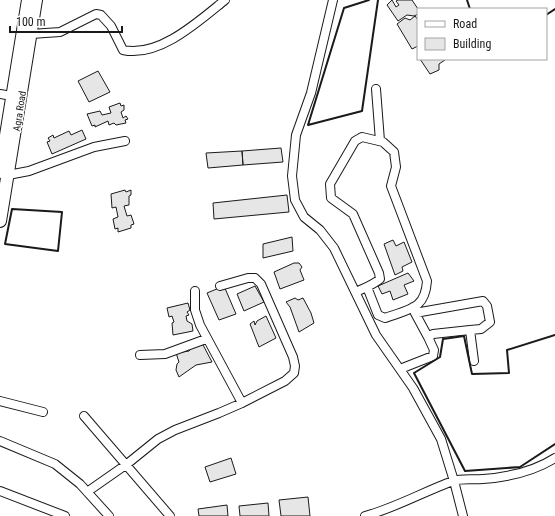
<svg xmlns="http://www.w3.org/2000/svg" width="555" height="516" viewBox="0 0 555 516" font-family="'Roboto Condensed',sans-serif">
<rect width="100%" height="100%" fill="#fff"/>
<path fill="#e6e6e6" stroke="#1a1a1a" d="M 392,0 L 396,7 L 399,5 L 396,1 L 398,0 L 412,0 L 418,9 L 418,14 L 414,16 L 407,15 L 398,21 L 387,5 Z
M 415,16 L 418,20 L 418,46 L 412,49 L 397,24 L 405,18 L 410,20 Z
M 420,59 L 444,59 L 445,60 L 439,64 L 439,70 L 430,74 Z
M 98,71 L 110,92 L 89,102 L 78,81 Z
M 120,103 L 121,106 L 124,105 L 124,110 L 121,112 L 123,118 L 126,116 L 128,119 L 125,120 L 126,123 L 116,125 L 114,123 L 109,125 L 108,121 L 95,127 L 95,125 L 92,126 L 87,114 L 100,111 L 102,115 L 111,113 L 109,107 Z
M 82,130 L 86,139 L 52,154 L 47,142 L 50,141 L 48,138 L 53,135 L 54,138 L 69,131 L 71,135 Z
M 281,148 L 283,162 L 243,165 L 242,151 Z
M 242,151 L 243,165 L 208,168 L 206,153 Z
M 125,190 L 126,192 L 131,190 L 131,195 L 129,196 L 129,205 L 124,206 L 127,216 L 131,215 L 134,224 L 131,225 L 131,228 L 118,232 L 118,228 L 115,229 L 113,219 L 118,217 L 116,207 L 112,208 L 111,194 Z
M 287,195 L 289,212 L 214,219 L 213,203 Z
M 292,237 L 293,251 L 263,258 L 263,244 Z
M 393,240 L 396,246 L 404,242 L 412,262 L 402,267 L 403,271 L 395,275 L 384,244 Z
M 294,263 L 299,263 L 302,267 L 300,270 L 304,280 L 280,289 L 274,272 Z
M 408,273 L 414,281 L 404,285 L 408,294 L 393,300 L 390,291 L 382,294 L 378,286 Z
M 224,286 L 236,314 L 219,320 L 207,293 Z
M 255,286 L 264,302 L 244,311 L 237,294 Z
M 295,298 L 298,300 L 303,298 L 311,313 L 314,323 L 299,332 L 290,307 L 286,302 Z
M 188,303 L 190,310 L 187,312 L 189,315 L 186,316 L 187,321 L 192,324 L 193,331 L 173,335 L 172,323 L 174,322 L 172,316 L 169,317 L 167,308 Z
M 266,316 L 276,338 L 259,347 L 250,324 L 254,321 L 255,325 L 257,321 Z
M 202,343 L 212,362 L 196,365 L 179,377 L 176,370 L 177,364 L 179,362 L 176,353 L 189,351 L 194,346 Z
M 231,458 L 236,474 L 210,482 L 205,467 Z
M 308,497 L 310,516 L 281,516 L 279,500 Z
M 268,503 L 269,516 L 240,516 L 239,506 Z
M 227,505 L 228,516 L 199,516 L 198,509 Z"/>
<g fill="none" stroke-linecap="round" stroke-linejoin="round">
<g stroke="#1a1a1a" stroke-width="10">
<path id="minor" d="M 333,0 L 311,93 L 296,135 L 292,176 L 295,200 L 304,217 L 320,230 L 334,248 L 376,335 L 413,388 L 441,439 L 454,481 L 463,516
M 31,34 L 60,32 L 96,14 L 101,15 L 111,26 L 123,50 C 159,58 199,21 225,0
M 376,89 L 380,141
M 0,94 L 12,96
M 8,175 L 29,171 L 94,147 L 125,141
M 195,291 L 195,310 L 200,325 L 242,403
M 356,292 C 364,288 373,285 380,279 L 379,273 L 353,214 L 331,198 L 330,184 L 355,141 L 362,137 L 383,142 L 394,152 L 396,167 L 391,186 L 427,281 C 425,310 409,309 385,318 L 378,315 L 367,287
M 413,307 L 415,313 L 483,301 L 487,306 L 490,322 L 481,329 L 470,330
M 415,313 L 428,337
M 140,355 L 165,354 L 206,339
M 400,369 L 433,356 L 434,350 L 428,337 L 433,334 L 470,330 L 474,361
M 0,401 L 43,412
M 84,416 L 170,516
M 0,441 L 55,464 L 80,484 L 109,516
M 0,491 L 65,516
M 87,492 L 127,464 L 158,439 L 175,430 L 219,413 L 242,403 L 285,381 L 294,373 L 295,366 L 293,357 L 261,284 L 255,278 L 248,278 L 220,286
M 365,516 C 395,508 423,492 453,481 C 462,478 473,480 483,479 C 509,477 533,472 555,458"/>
</g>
<g stroke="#1a1a1a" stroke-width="14">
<path id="highway" d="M 0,172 L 28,0
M 0,221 L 36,0"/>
</g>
<use href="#minor" stroke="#fff" stroke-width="8"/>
<use href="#highway" stroke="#fff" stroke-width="12"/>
<path stroke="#1a1a1a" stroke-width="2" d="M 467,0 L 470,9
M 546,15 L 555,9
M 308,125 L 362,111 L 378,0
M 308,125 L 344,8 L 369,0
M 12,209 L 62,212 L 58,251 L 5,244 Z
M 555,335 L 507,350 L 509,373 L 472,374 L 464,336 L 443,339 L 440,357 L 414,373 L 465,471 L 520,467 L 555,444"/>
</g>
<g text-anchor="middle" stroke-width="3" stroke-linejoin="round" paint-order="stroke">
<g font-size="10" fill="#1a1a1a" stroke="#fff">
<text transform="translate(19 111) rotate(-81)" y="4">Agra Road</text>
</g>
</g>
<rect x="417" y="8" width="130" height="52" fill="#ffffff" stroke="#a3a3a3"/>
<rect x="425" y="21" width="20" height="6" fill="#ffffff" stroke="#a3a3a3"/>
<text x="453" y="28" font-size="12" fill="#1a1a1a">Road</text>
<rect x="425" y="38" width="20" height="12" fill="#e6e6e6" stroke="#a3a3a3"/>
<text x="453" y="48" font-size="12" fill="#1a1a1a">Building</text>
<path d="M10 26v6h112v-6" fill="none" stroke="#1a1a1a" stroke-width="2"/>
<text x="16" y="26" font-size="12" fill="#1a1a1a" stroke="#ffffff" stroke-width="3" paint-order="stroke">100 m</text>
</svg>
